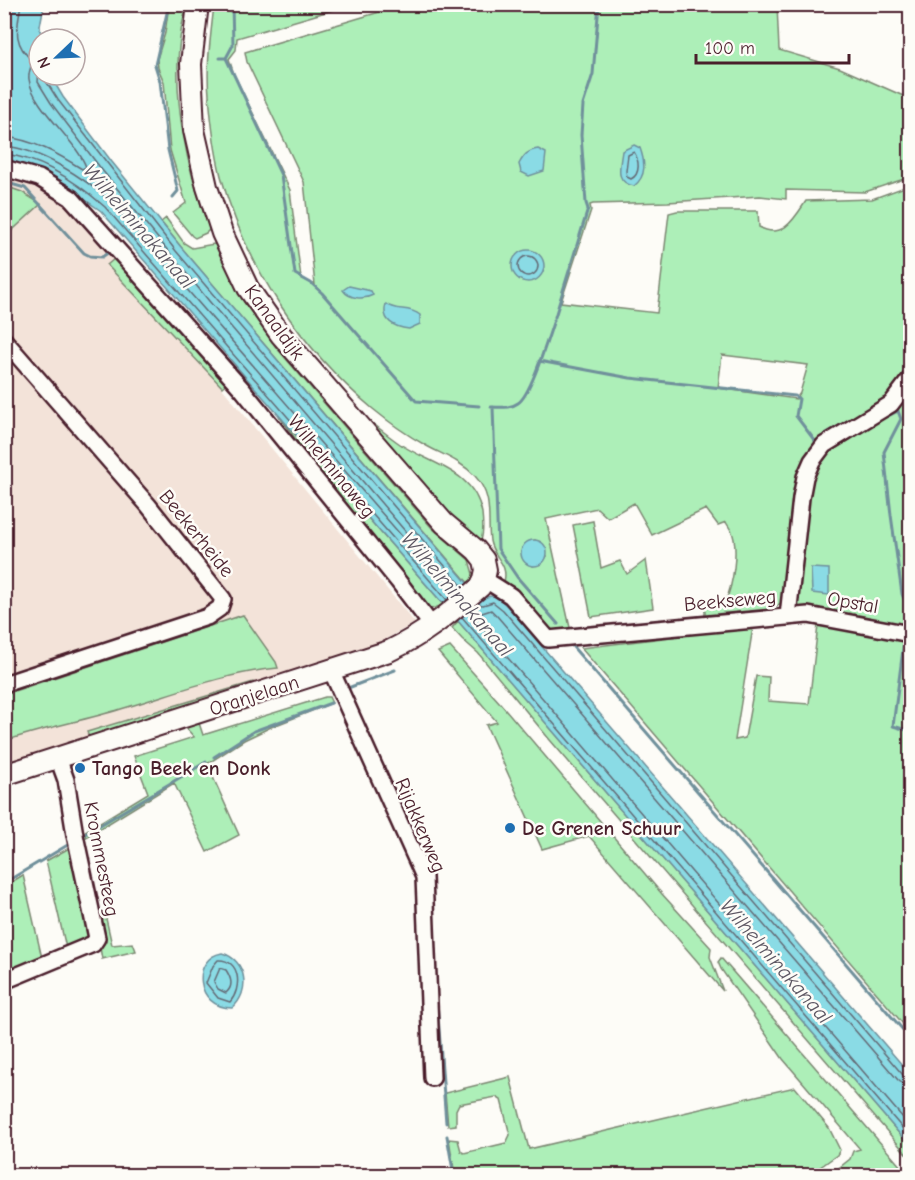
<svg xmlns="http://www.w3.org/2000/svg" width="915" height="1180" viewBox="0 0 915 1180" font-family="'Comic Neue',sans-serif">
<rect width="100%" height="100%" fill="#fdfcf7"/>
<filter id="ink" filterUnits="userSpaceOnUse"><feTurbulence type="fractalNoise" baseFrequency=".0167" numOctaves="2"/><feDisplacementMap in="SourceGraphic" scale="12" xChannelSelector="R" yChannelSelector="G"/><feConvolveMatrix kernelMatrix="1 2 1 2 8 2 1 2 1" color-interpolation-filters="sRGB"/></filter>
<g filter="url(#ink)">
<path fill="#f3e3d9" d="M 5,171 L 39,178 L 103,243 L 415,623 L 353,657 L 5,769 Z"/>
<path fill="#adefb8" stroke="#7c8772" stroke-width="1.5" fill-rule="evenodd" d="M 169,5 L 187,5 C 185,14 182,23 181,32 C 171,94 186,171 210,229 L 206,233 L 195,238 L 192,236 L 173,213 L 186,203 L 170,150 L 164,82 L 158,68 L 157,59 L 165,33 Z
M 214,5 L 350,5 L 237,38 L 236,50 L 229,59 L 234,74 L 290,190 L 301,278 L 315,285 L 304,182 L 247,62 L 245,52 L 403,5 L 777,5 L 779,50 L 840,68 L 908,98 L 910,96 L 910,177 L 865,192 L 786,190 L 786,199 L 760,196 L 668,202 L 593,204 L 590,205 L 591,210 L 561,302 L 657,313 L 669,213 L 677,211 L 758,211 L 759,227 C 783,240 794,219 806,201 L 872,199 L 910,185 L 910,369 L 894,393 L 817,446 L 782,602 L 771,610 L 705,617 L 705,601 L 726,600 C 733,584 738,552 733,535 C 732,531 728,526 726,522 L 718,525 L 706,509 L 652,535 L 634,503 L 608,518 L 597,508 L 546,519 L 571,632 L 551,633 L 504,582 C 509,563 493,558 490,541 C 487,517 494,497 475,476 C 461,461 443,455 425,445 C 407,435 390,423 373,409 C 302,350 245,265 221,176 C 215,152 211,120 209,95 C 206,65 211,34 214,5 ZM 722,355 L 808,365 L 800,393 L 796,399 L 718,388 ZM 535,540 L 547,556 L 542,563 L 533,566 L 524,560 L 522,552 L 527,543 Z
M 5,186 L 22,192 L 41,204 L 5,237 Z
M 166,218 L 184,243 L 192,248 L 214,244 L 217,245 L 241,298 L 275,346 L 432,528 L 469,560 L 473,574 L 473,578 L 469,584 L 181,247 L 161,222 Z
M 120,254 L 229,381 L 222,387 L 107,265 Z
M 910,394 L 910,628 L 794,611 L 811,480 L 815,466 L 830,452 L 851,439 L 901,404 Z
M 342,398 C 361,414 380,430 400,444 C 431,465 474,470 482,513 C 483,522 484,532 481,540 L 478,541 L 466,534 Z
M 279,416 L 444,605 L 425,611 L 327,483 Z
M 593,521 L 601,568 L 620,561 L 627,574 L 646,560 L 653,608 L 591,617 L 573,525 Z
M 243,615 L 276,662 L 278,668 C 224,673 172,694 121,709 C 82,721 43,728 5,741 L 5,694 Z
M 458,621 L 910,1146 L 910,1158 L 550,740 L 478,653 L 462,639 L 452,628 Z
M 818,625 L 910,640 L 910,1032 L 581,648 L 753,627 L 735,740 L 745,738 L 756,676 L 769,677 L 768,701 L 809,704 Z
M 450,647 L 500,703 L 662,894 L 711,948 L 710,957 L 723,991 L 589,836 L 542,849 L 486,725 L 497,722 L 438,652 Z
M 253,682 L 256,684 L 91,742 L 87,732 Z
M 325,697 L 329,697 L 332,703 L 271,727 L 244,740 L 207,764 L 239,835 L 207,852 L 174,783 L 80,841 L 79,835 L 148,793 L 134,756 L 194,737 L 185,727 L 199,723 L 203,735 Z
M 71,847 L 88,938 L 66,948 L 46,861 Z
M 23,875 L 42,958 L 5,972 L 5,886 Z
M 102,913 L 105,914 L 112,945 L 133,943 L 136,951 L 102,959 L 94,915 Z
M 721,958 L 908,1175 L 830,1175 L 850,1159 L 853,1151 L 860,1149 L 783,1059 L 721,969 L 718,962 Z
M 510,1077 L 529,1149 L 795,1087 L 829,1128 L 840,1150 L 837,1155 L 809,1175 L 455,1175 L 449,1139 L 458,1140 L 461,1151 L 464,1153 L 506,1143 L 510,1135 L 501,1100 L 496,1097 L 459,1104 L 456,1110 L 456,1125 L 448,1126 L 445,1093 Z"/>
<path fill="#8adbe5" stroke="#70909b" stroke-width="1.5" d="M 4,5 L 44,5 L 40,26 L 41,39 L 39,39 L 39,75 L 50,75 L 63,97 L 112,162 L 181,247 L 481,599 C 495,593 497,596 507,606 L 910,1074 L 910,1146 L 458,621 L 101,211 L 53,177 L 5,159 Z
M 634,145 L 640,148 C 645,162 647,176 634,186 C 614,182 620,167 622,151 Z
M 538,149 L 546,153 L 544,171 L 529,176 L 521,172 L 519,164 C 524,155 527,151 538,149 Z
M512 266a16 16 0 1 1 32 0a16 16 0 1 1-32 0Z
M 349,286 L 371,291 L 373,295 C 364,300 349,299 343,290 Z
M 386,304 C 397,312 409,306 420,315 L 420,324 L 409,329 C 394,327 381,321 386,304 Z
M521 553a13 13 0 1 1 26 0a13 13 0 1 1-26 0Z
M 811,568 L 829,569 L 829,595 L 812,593 Z
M 222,953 C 247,960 251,992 232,1008 C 195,1008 191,958 222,953 Z"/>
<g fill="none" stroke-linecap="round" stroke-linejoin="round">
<path stroke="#646a75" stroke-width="1.5" d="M 39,70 L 38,82 L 51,103 L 102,170 L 209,301 L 457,592
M 45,75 L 46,81 L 58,100 L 176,251 L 463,587
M 4,137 C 32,139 60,155 82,169 L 86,167 C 77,141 32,107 29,79 C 28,72 31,67 33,61 C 12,44 17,28 21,4
M 4,146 C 41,149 84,178 110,201 L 453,595
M 634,152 C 639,160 641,174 631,179 L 627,177 L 626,171 L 628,155 Z
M 4,154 C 41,158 78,183 105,207 L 447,600
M518 266a10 10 0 1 1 20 0a10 10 0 1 1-20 0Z
M 478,604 L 483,605 L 493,602 L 503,610 L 903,1075 L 910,1077
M 462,617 L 910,1137
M 218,960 C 241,959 242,989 230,1002 L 218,998 L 206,983 L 213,966 Z
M 220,968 L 226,970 C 231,978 234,986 226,993 L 218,989 L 214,982 Z
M 910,1085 L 903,1084 L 898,1080 L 497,616 L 491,610 L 482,613 L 471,611 L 471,615 L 910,1126"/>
<path stroke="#70909b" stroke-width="3" d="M 169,4 L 155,65 L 160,81 L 168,150 L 178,191 L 173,197
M 220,58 L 226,58 L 233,45 L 232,4
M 226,58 L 281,175 L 295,274 L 311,283 L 322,293 L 416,401 L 479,406
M 4,182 L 25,188 L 84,253 L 90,256 L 102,257 L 109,252
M 555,317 L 588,209 L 586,203 L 581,135 L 583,105 L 593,74 L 599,4
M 539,361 L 630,378 L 795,396 L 799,399 L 796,416 L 815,441
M 491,407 C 500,407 510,409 518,403 C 531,395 548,337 554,320
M 493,407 L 498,549 L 517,577 L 558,624
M 888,416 L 898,411 L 901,419 L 884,452 L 891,515 L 902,594 L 907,606 L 906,622 L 910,623
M 825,434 L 875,405
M 904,642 L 893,726 L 910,731
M 573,647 L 910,1038
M 348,688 L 395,670
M 214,757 L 254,731 L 331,703
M 80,837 L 206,762
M 4,883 L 71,843
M 435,975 L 446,1123
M 447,1136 L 454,1176
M 725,1176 L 727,1176"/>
<g stroke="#4a1f2b" stroke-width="20">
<path id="minor" d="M 4,168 L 39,178 L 71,198 L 242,389 L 398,581 L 433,627
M 4,340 L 148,505 L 223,599 L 220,608 L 207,617 L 4,684
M 484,579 L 511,596 L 548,639 L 808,615 L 910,634
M 788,616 L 801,498 L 805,477 L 812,461 L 824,445 L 891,404 L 910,379
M 331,670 L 424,877 L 432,1078
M 4,981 L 93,944 L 97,938 L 75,835 L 66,780 L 58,758"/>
</g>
<g stroke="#4a1f2b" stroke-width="24">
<path id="major" d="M 4,775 L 389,651 C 425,634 450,613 480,587 L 484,579 L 486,570 L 484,560 L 476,550 L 444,523 L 281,335 L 248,288 L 222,233 L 207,187 L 194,130 L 191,64 L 198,4"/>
</g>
<use href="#minor" stroke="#fdfcf7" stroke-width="15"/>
<use href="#major" stroke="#fdfcf7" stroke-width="20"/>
</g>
</g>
<g fill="#1f6fb2" stroke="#fdfcf7" stroke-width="2">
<circle cx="80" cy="768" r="6"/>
<circle cx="510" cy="828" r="6"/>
</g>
<g text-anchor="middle" stroke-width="5" stroke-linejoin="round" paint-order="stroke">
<g font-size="20" fill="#4a1f2b" stroke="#fdfcf7">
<text transform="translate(275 322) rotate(54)" y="7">Kanaaldijk</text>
<text transform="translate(332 466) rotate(51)" y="7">Wilhelminaweg</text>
<text transform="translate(197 533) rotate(51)" y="7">Beekerheide</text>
<text transform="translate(730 600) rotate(-5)" y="7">Beekseweg</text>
<text transform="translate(853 602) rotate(10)" y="7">Opstal</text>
<text transform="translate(254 695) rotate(-18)" y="7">Oranjelaan</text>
<text transform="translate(421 825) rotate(67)" y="7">Rijakkerweg</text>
<text transform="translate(102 859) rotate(79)" y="7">Krommesteeg</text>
</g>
<g font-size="20" font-weight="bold" fill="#4a1f2b" stroke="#fdfcf7" text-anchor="start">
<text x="92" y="775">Tango Beek en Donk</text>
<text x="522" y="835">De Grenen Schuur</text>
</g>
<g font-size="21" font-style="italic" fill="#5d5763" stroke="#fdfcf7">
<text transform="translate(139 226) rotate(49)" y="7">Wilhelminakanaal</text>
<text transform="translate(457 594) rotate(49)" y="7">Wilhelminakanaal</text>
<text transform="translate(776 961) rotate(49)" y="7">Wilhelminakanaal</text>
</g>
</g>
<rect width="915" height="1180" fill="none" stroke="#fdfcf7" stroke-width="24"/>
<rect x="12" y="12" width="891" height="1156" fill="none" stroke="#4a1f2b" stroke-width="2" filter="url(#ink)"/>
<g transform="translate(57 57) rotate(247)"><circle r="28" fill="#fdfcf7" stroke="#b5a4a5" stroke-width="1.5"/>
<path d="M0-4.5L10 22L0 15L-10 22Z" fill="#1f6fb2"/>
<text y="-9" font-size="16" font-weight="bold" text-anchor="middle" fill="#4a1f2b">N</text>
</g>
<path d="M696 54v9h153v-9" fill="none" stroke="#4a1f2b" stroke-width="3"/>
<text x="705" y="54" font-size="18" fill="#4a1f2b" stroke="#fdfcf7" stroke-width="4.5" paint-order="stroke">100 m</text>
</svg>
